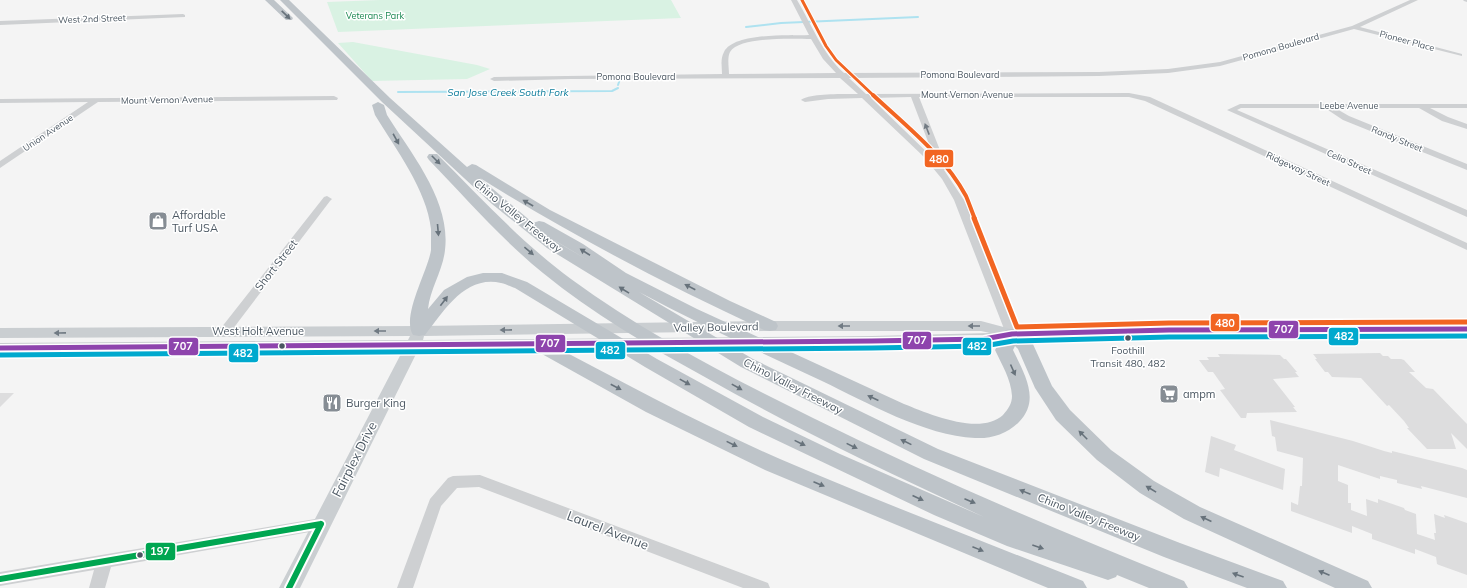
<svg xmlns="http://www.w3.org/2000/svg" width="1467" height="588" viewBox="0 0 1467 588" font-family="Mulish,sans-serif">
<rect width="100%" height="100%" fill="#f4f4f4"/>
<path fill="#d9f2e3" d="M 380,0 L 671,0 L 681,18 L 338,32 L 327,2 Z
M 353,42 L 477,65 L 490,69 L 467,79 L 372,81 L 338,43 Z"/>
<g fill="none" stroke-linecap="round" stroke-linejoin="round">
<path stroke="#aee2f0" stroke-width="2" d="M 746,27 L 781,23 L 918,17
M 618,85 L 620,79
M 398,92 L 612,91 L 618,88"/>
</g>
<path fill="#ddddde" d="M 1380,353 L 1383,356 L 1388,356 L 1391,359 L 1401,359 L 1404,360 L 1415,372 L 1409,372 L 1426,388 L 1433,389 L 1467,424 L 1467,449 L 1451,433 L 1456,449 L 1427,449 L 1407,428 L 1409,428 L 1404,421 L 1389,405 L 1387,406 L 1361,378 L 1332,377 L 1328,372 L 1325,372 L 1315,359 L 1317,359 L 1313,354 Z
M 1218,354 L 1280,355 L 1284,359 L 1286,359 L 1297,372 L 1295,372 L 1299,377 L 1273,379 L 1295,407 L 1293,407 L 1297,412 L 1247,413 L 1246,418 L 1241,418 L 1220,390 L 1225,389 L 1213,372 L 1208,372 L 1199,360 L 1209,360 L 1207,357 L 1220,357 Z
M 0,393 L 14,393 L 0,407 Z
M 1270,420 L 1353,441 L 1384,451 L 1392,453 L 1392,451 L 1462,468 L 1467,470 L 1467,498 L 1421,486 L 1422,489 L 1397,483 L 1397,480 L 1380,476 L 1380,479 L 1338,465 L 1338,481 L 1348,485 L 1348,503 L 1351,503 L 1351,510 L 1367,516 L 1366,499 L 1378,503 L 1378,499 L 1404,508 L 1405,510 L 1416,514 L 1417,534 L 1435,540 L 1434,533 L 1436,533 L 1434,514 L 1445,518 L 1444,515 L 1467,523 L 1467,575 L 1439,565 L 1437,564 L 1436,557 L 1415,549 L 1415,554 L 1372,539 L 1372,534 L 1352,526 L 1352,533 L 1291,511 L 1291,502 L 1298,505 L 1300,486 L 1302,486 L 1303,458 L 1277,451 L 1275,437 L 1272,436 Z
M 1211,436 L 1236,445 L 1234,450 L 1285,469 L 1283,490 L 1220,468 L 1219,477 L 1205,472 Z"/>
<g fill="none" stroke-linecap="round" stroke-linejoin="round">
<path fill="#ced0d2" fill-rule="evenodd" d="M 791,0 L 797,0 C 812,25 822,53 844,73 L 1099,72 L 1168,69 L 1220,62 L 1352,26 L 1410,0 L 1418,0 L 1360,27 L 1462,54 L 1462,56 L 1354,29 L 1220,66 L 1168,73 L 1099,76 L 849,78 L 866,94 L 1129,93 L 1150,97 L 1467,243 L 1467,250 L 1145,101 L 1129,97 L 919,97 L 947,168 L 944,170 L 964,200 L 1018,334 L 1016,337 L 1008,337 L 1006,334 L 954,200 L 942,179 L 923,156 L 862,98 L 828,99 L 805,102 L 801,100 C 809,93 846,94 858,94 L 840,78 L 571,79 L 494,81 L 490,79 L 494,77 L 722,74 C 722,67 720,59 724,52 C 734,32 790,36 809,35 ZM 811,39 L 823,59 L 836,73 L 729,74 C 729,68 727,58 730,52 C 740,36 794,39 811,39 ZM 911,97 L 935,160 L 871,98 Z
M 1463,0 L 1467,0 L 1467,2 L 1464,1 Z
M 183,14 L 185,15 L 185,17 L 0,25 L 0,21 Z
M 334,96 L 338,98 L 337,100 L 98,102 L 0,168 L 0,161 L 88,102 L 0,103 L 0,99 Z
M 1240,104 L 1467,104 L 1467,108 L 1430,108 L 1448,117 L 1467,124 L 1467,129 L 1442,121 L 1419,108 L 1335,108 L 1349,116 L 1467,164 L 1467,170 L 1343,120 L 1325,108 L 1241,108 L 1237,110 L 1467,210 L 1467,217 L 1227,110 Z
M 327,196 L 332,199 L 330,201 L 229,334 L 221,334 L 219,331 L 221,328 L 324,197 Z
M 480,475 L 768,583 L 770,588 L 743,588 L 479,487 L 457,488 L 441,506 L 413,588 L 397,588 L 430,499 L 448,478 L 453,476 Z
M 321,518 L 326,520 L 329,524 L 326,528 L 321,530 L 111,567 L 105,588 L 89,588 L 94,570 L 0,586 L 0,572 Z"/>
<path fill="#caced1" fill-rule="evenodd" d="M 770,321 L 981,321 L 1011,329 L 1169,325 L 1467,324 L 1467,334 L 1169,335 L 1012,339 L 984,344 L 418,350 L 300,588 L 279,588 L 403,350 L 0,353 L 0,343 L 408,340 L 410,336 L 0,338 L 0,328 L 419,326 ZM 770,331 L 981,331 L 990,333 L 872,336 L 423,340 L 424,336 Z"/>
<path fill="#bec4c9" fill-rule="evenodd" d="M 265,0 L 274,0 L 293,18 L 292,20 L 286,20 Z
M 280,0 L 289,0 L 390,98 L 467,167 L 472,164 L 476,165 L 550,210 L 730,301 L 776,322 L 778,326 L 776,330 L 770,331 L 764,330 C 667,285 571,235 480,178 L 533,223 L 539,221 L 544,222 L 583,244 L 626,273 L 697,309 L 904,404 C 929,414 980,436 1003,415 C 1008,409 1012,404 1012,396 C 1011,379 1002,365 995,350 L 1006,330 L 1012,329 L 1018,330 L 1032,342 L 1052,386 L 1070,410 L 1111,450 L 1154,481 L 1200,507 L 1368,581 L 1372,588 L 1335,588 L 1184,519 L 1140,493 L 1097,460 L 1056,420 L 1035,388 L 1018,349 L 1015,346 L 1013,350 C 1024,373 1041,400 1019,422 C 1007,434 991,439 975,438 C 925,436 866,402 822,381 C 760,352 699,324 639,292 L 753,359 L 938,449 L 1180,543 L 1283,581 L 1287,588 L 1247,588 L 1164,557 L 924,459 L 741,367 L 547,248 L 492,204 L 382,102 ZM 554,240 L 591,262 L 557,242 Z
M 378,102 L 384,105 L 387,115 C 412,155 451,201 445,250 C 443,270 430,289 428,309 L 444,290 L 467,277 L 483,273 L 502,273 L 527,282 L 657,359 L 763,417 L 840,454 L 984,517 C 889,473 794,428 703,376 C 648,346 592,313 543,273 C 501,239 466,198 429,160 L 427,157 L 429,154 L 437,154 C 480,197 522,243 571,279 C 646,334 730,377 813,418 C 934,478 1059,531 1184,581 L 1188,588 L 1149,588 L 1117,575 L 1116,577 L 1108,580 L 1007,546 L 934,515 L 749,427 L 645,367 L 515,288 C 511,287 506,284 501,283 C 465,275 444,311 425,335 L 419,336 L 413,335 C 401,316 428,271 431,250 C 431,244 431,236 431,229 C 427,190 395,148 375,115 L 372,105 Z
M 539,339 L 545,341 C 622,382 700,424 780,459 C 880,502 982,541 1083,581 L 1087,588 L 1048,588 L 765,470 L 646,412 L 533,349 L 530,345 L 533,341 Z"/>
<g stroke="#fff" stroke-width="8">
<path id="bus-1" d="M 0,348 L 872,341 L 984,339 L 1012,334 L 1169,330 L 1467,329"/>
</g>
<g stroke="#fff" stroke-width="8">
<path id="bus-2" d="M 0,355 L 872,348 L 984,346 L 1013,341 L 1169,337 L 1467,336"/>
</g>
<g stroke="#fff" stroke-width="5">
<path id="bus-3-far2" d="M 802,0 L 826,46 L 836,60 L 874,96"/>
</g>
<g stroke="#fff" stroke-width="6">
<path id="bus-3-far1" d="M 873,95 C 906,126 944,155 966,196 C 969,203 972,212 975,219"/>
</g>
<g stroke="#fff" stroke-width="8">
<path id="bus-3" d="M 974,218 L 1017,327 L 1169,323 L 1467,322"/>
</g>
<g stroke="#fff" stroke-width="10">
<path id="bus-4" d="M 0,579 L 321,524
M 289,588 L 321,524"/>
</g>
<use href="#bus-1" stroke="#8e44ad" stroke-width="5"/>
<use href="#bus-2" stroke="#00a9ce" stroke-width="5"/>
<use href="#bus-3-far2" stroke="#f26522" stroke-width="3"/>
<use href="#bus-3-far1" stroke="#f26522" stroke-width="4"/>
<use href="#bus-3" stroke="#f26522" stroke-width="5"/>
<use href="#bus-4" stroke="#00a651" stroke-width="6"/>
</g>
<defs><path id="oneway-solid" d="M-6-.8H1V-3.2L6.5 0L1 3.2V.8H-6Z"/></defs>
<g fill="#67727b">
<use href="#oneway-solid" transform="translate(286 15) rotate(44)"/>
<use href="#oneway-solid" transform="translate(396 139) rotate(61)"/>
<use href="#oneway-solid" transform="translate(436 160) rotate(45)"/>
<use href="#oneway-solid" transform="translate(528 203) rotate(-150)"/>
<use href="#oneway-solid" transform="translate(438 230) rotate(85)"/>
<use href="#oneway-solid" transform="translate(529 251) rotate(40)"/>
<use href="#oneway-solid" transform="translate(585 252) rotate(-147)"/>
<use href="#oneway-solid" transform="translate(690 287) rotate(-153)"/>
<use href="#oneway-solid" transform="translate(624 290) rotate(-148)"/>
<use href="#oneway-solid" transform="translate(444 301) rotate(-53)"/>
<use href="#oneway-solid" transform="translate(1013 370) rotate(66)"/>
<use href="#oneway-solid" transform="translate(685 382) rotate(29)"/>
<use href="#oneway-solid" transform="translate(616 387) rotate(28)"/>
<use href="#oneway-solid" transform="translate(737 387) rotate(29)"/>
<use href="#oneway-solid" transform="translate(873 398) rotate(-155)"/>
<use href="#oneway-solid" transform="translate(1083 435) rotate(-135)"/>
<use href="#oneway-solid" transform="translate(906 442) rotate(-154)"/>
<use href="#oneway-solid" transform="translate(800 443) rotate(26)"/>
<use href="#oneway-solid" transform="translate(732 444) rotate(26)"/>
<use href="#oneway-solid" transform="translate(852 446) rotate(26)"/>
<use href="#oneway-solid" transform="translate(819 484) rotate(23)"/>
<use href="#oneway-solid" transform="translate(1151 489) rotate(-149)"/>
<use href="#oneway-solid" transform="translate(1025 492) rotate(-158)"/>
<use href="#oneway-solid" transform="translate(918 498) rotate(24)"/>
<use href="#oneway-solid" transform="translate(970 501) rotate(23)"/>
<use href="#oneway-solid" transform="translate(1206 519) rotate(-155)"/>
<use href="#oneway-solid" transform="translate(1038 547) rotate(19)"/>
<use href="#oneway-solid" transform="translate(978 549) rotate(22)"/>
<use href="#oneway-solid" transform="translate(1324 573) rotate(-157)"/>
<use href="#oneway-solid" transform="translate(1238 575) rotate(-160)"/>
</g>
<use fill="#727b83" href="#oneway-solid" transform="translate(927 129) rotate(-111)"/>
<g fill="#707a83">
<use href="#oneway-solid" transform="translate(844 326) rotate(180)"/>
<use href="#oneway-solid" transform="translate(974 326) rotate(-180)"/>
<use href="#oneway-solid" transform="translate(506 330) rotate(179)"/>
<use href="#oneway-solid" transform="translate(380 331) rotate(180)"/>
<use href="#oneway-solid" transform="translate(60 333) rotate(179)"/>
</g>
<defs>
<g id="shop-square" transform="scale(1)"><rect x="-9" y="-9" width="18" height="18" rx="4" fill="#868d94" stroke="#fff"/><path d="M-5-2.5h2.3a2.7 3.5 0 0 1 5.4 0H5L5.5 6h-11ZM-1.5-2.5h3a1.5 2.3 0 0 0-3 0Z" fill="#fff"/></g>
<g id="supermarket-square" transform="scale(1)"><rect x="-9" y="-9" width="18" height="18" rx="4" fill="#868d94" stroke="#fff"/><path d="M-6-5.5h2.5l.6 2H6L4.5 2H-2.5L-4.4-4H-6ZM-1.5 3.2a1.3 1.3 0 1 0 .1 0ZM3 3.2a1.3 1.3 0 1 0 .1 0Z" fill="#fff"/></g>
<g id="restaurant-square" transform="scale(1)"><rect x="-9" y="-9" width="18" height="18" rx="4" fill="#868d94" stroke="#fff"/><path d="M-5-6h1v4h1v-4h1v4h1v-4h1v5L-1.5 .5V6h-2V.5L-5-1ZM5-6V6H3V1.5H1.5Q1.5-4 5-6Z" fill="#fff"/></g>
</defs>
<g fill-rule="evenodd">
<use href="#shop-square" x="158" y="221"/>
<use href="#supermarket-square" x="1169" y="394"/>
<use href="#restaurant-square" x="332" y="403"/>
</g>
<g fill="#4a5661" stroke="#fff" stroke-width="1.5">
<circle cx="1128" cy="338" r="3.5"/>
<circle cx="282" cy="346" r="3.5"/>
<circle cx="140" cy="555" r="3.5"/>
</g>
<g text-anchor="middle" stroke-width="3" stroke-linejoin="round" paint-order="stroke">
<g font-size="9" fill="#17864f" stroke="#fff">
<text x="375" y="19">Veterans Park</text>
</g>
<g font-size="9" fill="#4a5661" stroke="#fff">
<text transform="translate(92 19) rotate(-2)" y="3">West 2nd Street</text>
<text transform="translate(1407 41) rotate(15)" y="3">Pioneer Place</text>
<text transform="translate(1281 47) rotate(-16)" y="3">Pomona Boulevard</text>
<text x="960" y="78">Pomona Boulevard</text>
<text x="636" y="80">Pomona Boulevard</text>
<text x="967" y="98">Mount Vernon Avenue</text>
<text transform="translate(167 100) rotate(-1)" y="3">Mount Vernon Avenue</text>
<text x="1349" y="109">Leebe Avenue</text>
<text transform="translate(48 133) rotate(-34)" y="3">Union Avenue</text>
<text transform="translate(1397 139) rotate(22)" y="3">Randy Street</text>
<text transform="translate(1349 162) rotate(24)" y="3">Celia Street</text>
<text transform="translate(1298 169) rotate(25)" y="3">Ridgeway Street</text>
</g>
<g font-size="10" font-style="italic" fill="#0c7c9b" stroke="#fff">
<text x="508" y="96">San Jose Creek South Fork</text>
</g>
<g font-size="10" fill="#4a5661" stroke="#fff">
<text x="1128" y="354">Foothill<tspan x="1128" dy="13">Transit 480, 482</tspan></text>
</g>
<g font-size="11" fill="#4a5661" stroke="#fff" text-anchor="start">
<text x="172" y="219">Affordable<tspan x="172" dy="13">Turf USA</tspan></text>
<text x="1183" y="398">ampm</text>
<text x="346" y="407">Burger King</text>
</g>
<g font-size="11" fill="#4a5661" stroke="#fff">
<text transform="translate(518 216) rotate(39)" y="4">Chino Valley Freeway</text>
<text transform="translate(276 265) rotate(-52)" y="4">Short Street</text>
<text transform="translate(716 327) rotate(-1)" y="4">Valley Boulevard</text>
<text x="258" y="335">West Holt Avenue</text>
<text transform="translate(793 386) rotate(27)" y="4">Chino Valley Freeway</text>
<text transform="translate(1089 517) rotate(22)" y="4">Chino Valley Freeway</text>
</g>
<g font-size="13" fill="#4a5661" stroke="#fff">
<text transform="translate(354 459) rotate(-63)" y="5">Fairplex Drive</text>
<text transform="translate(608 530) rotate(21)" y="5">Laurel Avenue</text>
</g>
</g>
<g stroke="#fff" stroke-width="1.5">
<rect x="924" y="149" width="30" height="19" rx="4" fill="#f26522"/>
<rect x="1210" y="313" width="30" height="19" rx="4" fill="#f26522"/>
<rect x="1268" y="320" width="31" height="19" rx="4" fill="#8e44ad"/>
<rect x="1328" y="327" width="31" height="19" rx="4" fill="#00a9ce"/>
<rect x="902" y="331" width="30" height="19" rx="4" fill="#8e44ad"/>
<rect x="535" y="334" width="31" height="19" rx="4" fill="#8e44ad"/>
<rect x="962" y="337" width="30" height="19" rx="4" fill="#00a9ce"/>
<rect x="168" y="337" width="31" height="19" rx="4" fill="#8e44ad"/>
<rect x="595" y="341" width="31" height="19" rx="4" fill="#00a9ce"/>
<rect x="228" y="343" width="31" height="20" rx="4" fill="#00a9ce"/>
<rect x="145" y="542" width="31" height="19" rx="4" fill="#00a651"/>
</g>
<g font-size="11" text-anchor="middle" font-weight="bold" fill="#fff">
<text x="939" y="163">480</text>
<text x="1225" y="327">480</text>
<text x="1284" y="333">707</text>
<text x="1344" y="340">482</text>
<text x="917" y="344">707</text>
<text x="550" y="347">707</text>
<text x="977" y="350">482</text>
<text x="183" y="350">707</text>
<text x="610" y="354">482</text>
<text x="243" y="357">482</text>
<text x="160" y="555">197</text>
</g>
</svg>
